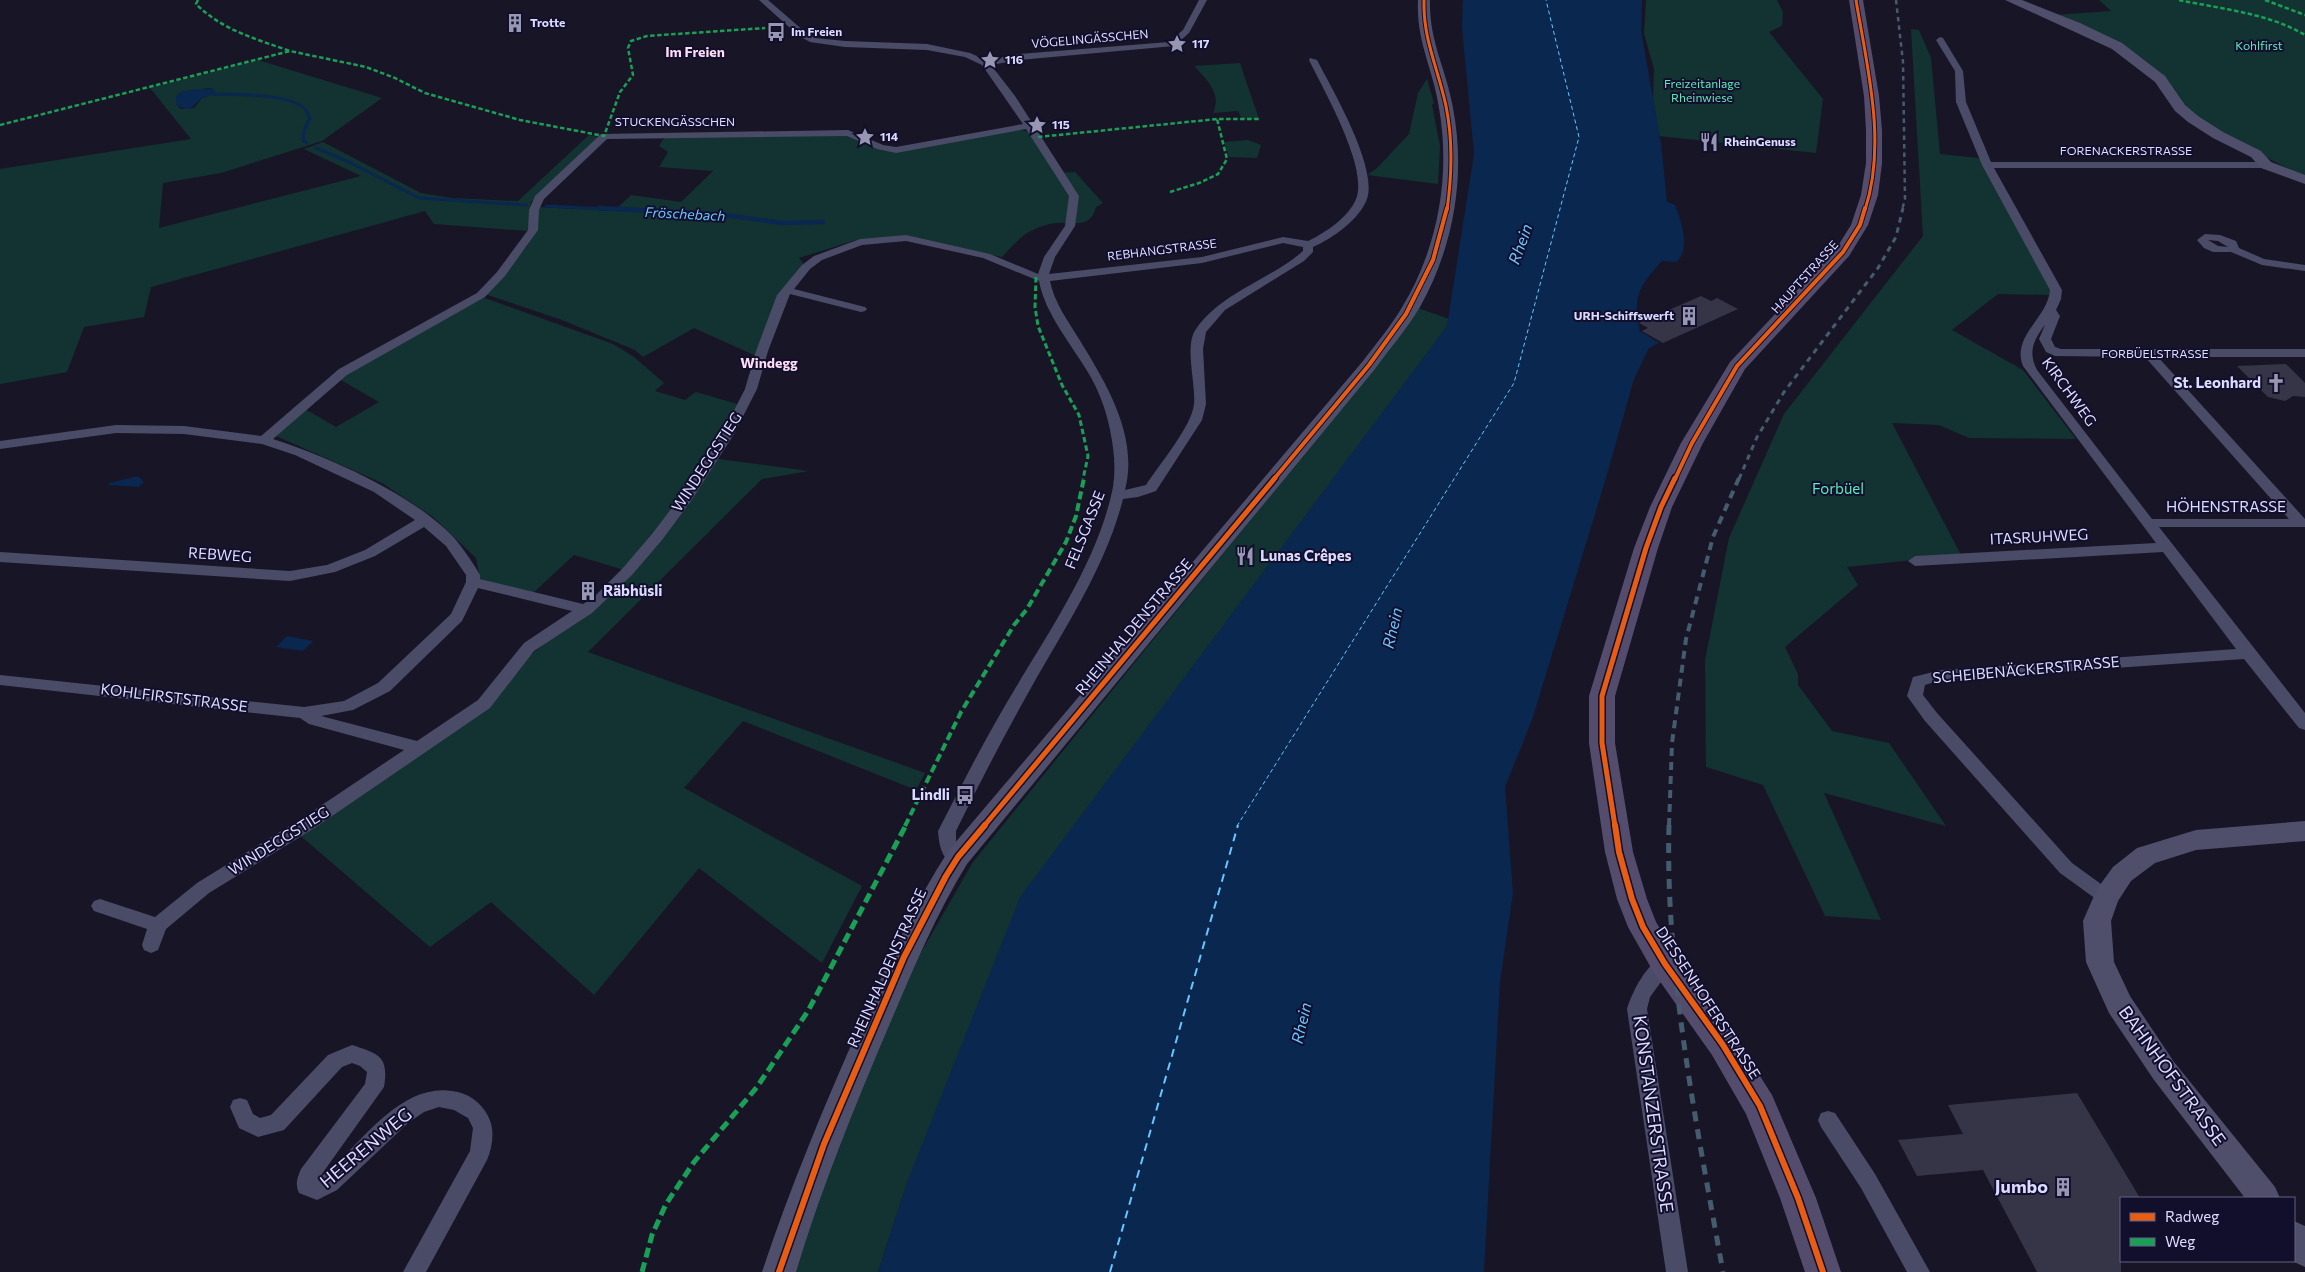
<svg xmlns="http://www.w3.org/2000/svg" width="2305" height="1272" viewBox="0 0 2305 1272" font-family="Commissioner,sans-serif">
<rect width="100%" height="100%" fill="#181626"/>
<path fill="#123331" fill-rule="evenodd" d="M 1646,0 L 1777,0 L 1783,12 L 1782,26 L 1769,32 L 1823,99 L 1816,153 L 1659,136 L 1653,98 L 1654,69 L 1644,34 Z
M 2099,0 L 2305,0 L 2305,177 L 2218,133 L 2191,115 L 2174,89 L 2145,60 L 2095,33 L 2053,15 L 2111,11 Z
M 1911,29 L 1919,30 L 1931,58 L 1940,154 L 1979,158 L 2049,281 L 2053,295 L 1998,294 L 1952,330 L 2023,370 L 2076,439 L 1969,438 L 1939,425 L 1892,423 L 1961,555 L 1847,567 L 1858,585 L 1785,647 L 1798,674 L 1798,685 L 1832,731 L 1889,743 L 1946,826 L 1824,793 L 1881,920 L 1825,916 L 1763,785 L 1706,767 L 1705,660 L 1729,538 L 1784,414 L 1923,236 Z
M 258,60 L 382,98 L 322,141 L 221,173 L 163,183 L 159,228 L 361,176 L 304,149 L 323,142 L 421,193 L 451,198 L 518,201 L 589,135 L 598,137 L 531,202 L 528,231 L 434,224 L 425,211 L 151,287 L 144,317 L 84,327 L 67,372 L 0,384 L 0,169 L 191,139 L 150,88 ZM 208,88 L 214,89 L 214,94 L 202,98 L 194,108 L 181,109 L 176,104 L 176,97 L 181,92 Z
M 1240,63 L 1259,119 L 1242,119 L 1238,111 L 1213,113 C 1222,93 1207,80 1194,66 Z
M 1427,79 L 1434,103 L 1432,105 L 1440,146 L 1438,184 L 1367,175 L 1377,168 L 1409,134 L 1418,93 Z
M 1007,130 L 1022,130 L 1031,133 L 1057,173 L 1075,172 L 1103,203 L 1096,207 C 1089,230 1076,221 1057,223 C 1050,223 1038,227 1031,231 C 1020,236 1010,249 1002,257 L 899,236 L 856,240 L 799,258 L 805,266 L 780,291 L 756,356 L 694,328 L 643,357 L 635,350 L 562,320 L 485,294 L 527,246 L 536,231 L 538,207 L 614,211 L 631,195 L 681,202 L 713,171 L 659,167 L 668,152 L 659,146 L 664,138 L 842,134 L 894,152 Z
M 1248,140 L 1261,145 L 1257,158 L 1229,157 L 1224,142 Z
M 482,297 L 613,344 L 634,357 L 664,383 L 655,391 L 685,400 L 696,392 L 741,405 L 711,458 L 809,471 L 762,479 L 588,652 L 925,773 L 916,790 L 743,721 L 684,788 L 862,886 L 822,963 L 699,868 L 594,995 L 491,902 L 430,947 L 296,832 L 479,714 L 526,659 L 631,572 L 574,555 L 533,593 L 480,579 L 476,558 L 433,517 L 382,483 L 276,436 L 305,409 L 336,427 L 379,402 L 341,380 L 351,372 Z
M 1418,308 L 1449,319 L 1447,326 L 908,1180 L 878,1272 L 785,1272 L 857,1064 L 973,862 L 1385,354 Z"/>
<path fill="#09274f" d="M 1463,0 L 1642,0 L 1641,31 L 1661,143 L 1667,202 L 1675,205 C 1681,222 1691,246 1677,262 L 1662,261 C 1639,286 1632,297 1640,331 L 1659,343 L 1649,348 L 1634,379 L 1606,478 L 1532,720 L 1505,787 L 1513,893 L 1500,982 L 1484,1272 L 878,1272 L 908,1180 L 1020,897 L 1447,326 L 1474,154 L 1462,28 Z
M 194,89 L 214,89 L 215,91 L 214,94 C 210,96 205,97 201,99 C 191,107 189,114 176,104 L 176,97 L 181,92 Z
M 138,476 L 144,482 L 139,487 L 109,485 L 109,483 Z
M 287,636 L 313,641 L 303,651 L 276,647 Z"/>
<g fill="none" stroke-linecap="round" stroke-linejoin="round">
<path stroke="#09274f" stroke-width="3" d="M 214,94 C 236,95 287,93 304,108 C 307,110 308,115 310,118 L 304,130 L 303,141 L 307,143
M 316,148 L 349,162 L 419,198 L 526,205
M 546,206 L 626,210"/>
<path stroke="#09274f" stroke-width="4.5" d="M 599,208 L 717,214 L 783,223 L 823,222"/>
<path stroke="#69c5ff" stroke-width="1" stroke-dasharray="4 3" stroke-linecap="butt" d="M 1237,826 L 1514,383 L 1579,137 L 1546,0"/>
<path stroke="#69c5ff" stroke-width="2" stroke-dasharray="8 6" stroke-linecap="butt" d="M 1110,1272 L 1238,825"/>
</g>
<path fill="#363447" d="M 1701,296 L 1711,301 L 1717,298 L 1738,309 L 1663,343 L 1642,331 L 1648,328 L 1639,323 Z
M 2286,364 L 2305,383 L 2305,397 L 2293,396 L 2285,401 L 2268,397 L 2237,366 Z
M 2077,1093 L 2140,1198 L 2121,1198 L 2121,1272 L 2037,1272 L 1983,1170 L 1917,1176 L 1898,1140 L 1963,1134 L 1948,1105 Z"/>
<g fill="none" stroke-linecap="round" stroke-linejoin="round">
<path fill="#4a4b67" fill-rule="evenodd" d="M 759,0 L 768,0 L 805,32 L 815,38 L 845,41 L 927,44 L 970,53 L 986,60 L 1019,54 L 1169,42 L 1183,30 L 1199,0 L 1207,0 L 1189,33 L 1174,46 L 1019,60 L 991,65 L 1015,96 L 1079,196 L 1075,226 L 1055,257 L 1049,274 L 1202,257 L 1283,237 L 1308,241 C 1325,233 1349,217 1356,199 C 1369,168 1323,89 1309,60 L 1310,58 L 1317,60 C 1332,89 1378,167 1367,199 C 1359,220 1333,238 1313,247 L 1313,252 L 1304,261 L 1225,310 L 1206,332 L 1203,349 L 1206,404 L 1202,420 L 1156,491 L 1138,497 L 1123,499 C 1106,566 1066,626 1032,686 C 1005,734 980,782 956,831 L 956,845 L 967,857 L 964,862 C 943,869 939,846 938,831 C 960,788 982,745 1006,704 C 1045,637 1098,563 1113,487 C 1116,468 1114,449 1110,430 C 1106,410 1099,391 1089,374 C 1072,345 1045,314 1039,281 L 983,258 L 906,241 L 862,245 L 822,260 L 810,269 L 794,289 L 865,307 L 867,309 L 865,311 L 861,312 L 790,294 L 768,351 L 757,389 L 734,434 L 691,501 L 662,540 L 632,575 L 592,613 L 534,651 L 490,708 L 316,827 L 209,893 L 166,929 L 158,950 L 151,953 L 144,950 L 142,945 L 147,929 L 94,911 L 91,906 L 94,901 L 100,899 L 155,917 L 197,883 L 304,817 L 404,750 L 309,724 L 300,718 L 0,685 L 0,675 L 304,707 L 344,701 L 378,683 L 451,614 L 466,582 L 466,575 L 446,546 L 424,527 L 375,556 L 335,572 L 290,581 L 0,562 L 0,552 L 290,571 L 327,565 L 365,550 L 415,520 L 374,492 L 295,455 L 262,444 L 184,434 L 116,433 L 0,449 L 0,441 L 116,425 L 184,426 L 261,436 L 339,369 L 477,293 L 497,272 L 528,230 L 529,210 L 535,196 L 601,134 L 848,130 L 883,145 L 896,147 L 1023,124 L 982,65 L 965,57 L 927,50 L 845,47 L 810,42 L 799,36 ZM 1026,129 L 1069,196 L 1065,226 L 1044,257 L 1038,274 L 990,254 L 906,235 L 860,239 L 814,256 L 802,265 L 777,295 L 756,351 L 745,389 L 722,434 L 681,496 L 652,534 L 622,569 L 593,598 L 583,604 L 480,579 L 480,575 C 473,563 465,551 456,540 C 417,496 329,457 273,439 L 347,375 L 485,297 L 505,276 L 538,230 L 539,210 L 544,199 L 607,139 L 847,136 L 877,149 L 896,153 ZM 1283,243 L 1303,247 L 1303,251 C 1270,280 1222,292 1196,329 C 1184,345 1196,384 1194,404 C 1192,426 1159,465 1146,485 L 1125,490 C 1139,436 1106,383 1079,339 C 1068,321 1054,302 1050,281 L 1202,263 ZM 478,588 L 572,611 L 524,643 L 478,700 L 417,741 L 321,716 L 353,710 L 390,691 L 462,621 Z
M 1940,37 L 1943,38 L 1963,71 L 1966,102 L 1991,162 L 2266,162 L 2271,165 L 2266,168 L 1994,168 L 2062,290 L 2061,299 L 2056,310 L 2060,316 L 2051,339 L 2055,347 L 2061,349 L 2305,349 L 2305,357 L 2158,357 L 2305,519 L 2305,527 L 2159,527 L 2305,713 L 2305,730 L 2299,728 L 2244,659 L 1941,680 L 1925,685 L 1923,695 L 1937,713 L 2072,863 L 2112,892 L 2115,897 L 2112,902 L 2106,904 L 2100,902 L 2060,873 L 1925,721 L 1907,696 L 1913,677 L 1941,670 L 2236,649 L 2163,552 L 1915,566 L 1908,561 L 1915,556 L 2156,543 L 2023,366 C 2011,336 2048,318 2050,290 L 1982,165 L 1956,102 L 1955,71 L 1936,40 ZM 2045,325 L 2039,339 L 2046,352 L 2055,356 L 2145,357 L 2289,519 L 2152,519 L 2037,370 C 2028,353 2033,340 2045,325 Z
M 2205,234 L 2220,235 L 2236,241 L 2239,248 L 2264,259 L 2305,265 L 2305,271 L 2262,265 L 2231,252 L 2213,252 L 2204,248 L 2197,240 ZM 2208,240 L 2218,241 L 2228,247 L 2218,246 Z
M 1665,956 L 1672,958 L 1674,964 L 1650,997 L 1647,1009 L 1688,1272 L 1666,1272 L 1627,1009 C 1632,992 1647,962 1665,956 Z
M 352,1045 C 379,1054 389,1056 384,1087 L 319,1178 C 327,1173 333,1166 340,1160 C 370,1131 406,1084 452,1091 C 468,1093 481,1102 488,1116 C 495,1129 493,1146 487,1160 L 426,1272 L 403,1272 L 470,1151 L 473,1128 L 468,1118 L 454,1110 L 439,1107 L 424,1112 L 408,1123 L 337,1190 L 317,1200 L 299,1193 C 295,1184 297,1178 301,1169 L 365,1084 L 367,1072 L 360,1066 L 352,1063 L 342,1067 L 284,1130 L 258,1137 L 239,1128 L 230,1107 L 233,1100 L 240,1098 L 247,1100 L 253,1114 L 260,1118 L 271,1115 L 328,1055 Z
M 1828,1111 L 1835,1113 L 1875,1174 L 1930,1272 L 1907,1272 L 1861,1188 L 1821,1127 L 1818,1120 L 1821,1113 Z"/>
<path fill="#4f4f6c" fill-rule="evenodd" d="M 1418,0 L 1430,0 C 1429,42 1446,68 1453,108 C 1466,176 1454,246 1420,307 C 1407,329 1390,348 1375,369 L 967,864 C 935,916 912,972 888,1028 C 854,1108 821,1189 796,1272 L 762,1272 C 790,1188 824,1106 860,1025 C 887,965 913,905 949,850 L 1363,361 C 1376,344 1390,327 1401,309 C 1438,249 1451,176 1439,108 C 1433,68 1416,42 1418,0 Z
M 2005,0 L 2022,0 L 2080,23 L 2122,43 L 2165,76 L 2185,105 L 2198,116 L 2223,132 L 2261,151 L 2271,162 L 2305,175 L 2305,184 L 2261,168 L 2251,157 L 2213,138 L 2188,122 L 2175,111 L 2155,82 L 2112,49 Z
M 2305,821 L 2305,841 L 2196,850 L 2155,863 L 2131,881 L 2118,901 L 2111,921 L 2114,962 L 2130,996 L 2174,1062 L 2275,1187 L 2280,1198 L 2245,1198 L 2154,1080 L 2109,1013 L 2086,962 L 2083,921 L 2097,889 L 2113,867 L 2137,848 L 2196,830 Z
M 2294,1221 L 2305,1226 L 2305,1267 L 2292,1261 Z"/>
<path fill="#544c6c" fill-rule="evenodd" d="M 1849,0 L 1863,0 L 1879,96 L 1882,130 L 1882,163 L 1878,195 L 1868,225 L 1849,256 L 1745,369 L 1703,443 L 1672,507 L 1658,548 L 1615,696 L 1615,743 L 1633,852 L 1647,899 L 1656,922 L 1676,955 L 1734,1035 L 1772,1095 L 1816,1198 L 1841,1272 L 1805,1272 L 1780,1198 L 1746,1114 L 1712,1055 L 1654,973 L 1628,927 L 1617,899 L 1605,852 L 1589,743 L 1589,696 L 1634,548 L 1650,507 L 1681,443 L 1730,362 L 1836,249 L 1851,225 L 1861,195 L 1866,163 L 1866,130 L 1864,96 Z"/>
<path stroke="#445c6e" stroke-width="2.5" stroke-dasharray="4.5 4" stroke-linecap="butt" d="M 1896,0 L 1903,62 L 1905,199 L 1902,210"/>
<path stroke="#445c6e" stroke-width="3" stroke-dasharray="5.5 5" stroke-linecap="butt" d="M 1739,479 L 1757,437 L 1784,392 L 1878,268 L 1896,237 L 1903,208"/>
<path stroke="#445c6e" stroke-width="4" stroke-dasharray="8 6" stroke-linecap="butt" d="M 1669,826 L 1672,743 L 1686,639 L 1713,537 L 1739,478"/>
<path stroke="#445c6e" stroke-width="5" stroke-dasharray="10 8" stroke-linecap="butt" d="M 1669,825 C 1665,972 1697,1127 1723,1272"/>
<path stroke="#1a9f57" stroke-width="2.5" stroke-dasharray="4.5 2.5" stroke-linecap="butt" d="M 198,0 L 196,4 C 222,30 256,39 290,51
M 2179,0 C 2221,9 2268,13 2305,35
M 2265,0 L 2305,15
M 0,125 L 290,51 L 366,67 L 395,78 L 425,93 L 520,120 L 604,136 L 620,92 L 633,75 L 628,48 L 631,41 L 647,36 L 765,28
M 1038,137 L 1217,119 L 1261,119
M 1170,192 L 1199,183 L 1218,174 L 1227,159 L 1217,119"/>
<path stroke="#1a9f57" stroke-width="3" stroke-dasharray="5.5 3" stroke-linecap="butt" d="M 1036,277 L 1035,307 L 1038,326 L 1062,385 L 1079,415 L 1088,456 L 1083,479"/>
<path stroke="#1a9f57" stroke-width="4" stroke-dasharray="8 4" stroke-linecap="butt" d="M 905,826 L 961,712 L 1014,625 L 1027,609 L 1066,542 L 1076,516 L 1084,478"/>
<path stroke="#1a9f57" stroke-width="5" stroke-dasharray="10 5" stroke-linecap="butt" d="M 642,1272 L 652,1235 L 666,1204 L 694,1162 L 757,1087 L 808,1011 L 906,825"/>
<g stroke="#120f2d" stroke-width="5">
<path id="cycleway-far3" d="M 1424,0 C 1423,40 1438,68 1446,106 C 1453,140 1452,175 1447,210
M 1856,0 C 1867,67 1887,143 1865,210"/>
</g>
<g stroke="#120f2d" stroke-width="6">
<path id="cycleway-far2" d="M 1274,479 L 1369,365 L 1406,314 L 1433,260 L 1447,208
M 1675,479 L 1692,443 L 1737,366 L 1843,252 L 1860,225 L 1865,208"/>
</g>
<g stroke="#120f2d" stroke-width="8">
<path id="cycleway-far1" d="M 984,826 L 1275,478
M 1615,826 L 1602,743 L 1602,696 L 1646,548 L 1661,507 L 1675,478"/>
</g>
<g stroke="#120f2d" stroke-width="9">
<path id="cycleway" d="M 1615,825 L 1619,852 L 1632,899 L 1643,927 L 1665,964 L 1723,1045 L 1760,1106 L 1798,1198 L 1823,1272
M 779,1272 L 824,1144 L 904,957 L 946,876 L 958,857 L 985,825"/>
</g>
<use href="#cycleway-far3" stroke="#e95d12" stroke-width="3"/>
<use href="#cycleway-far2" stroke="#e95d12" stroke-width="4"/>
<use href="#cycleway-far1" stroke="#e95d12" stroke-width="5"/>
<use href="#cycleway" stroke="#e95d12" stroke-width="6"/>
</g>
<defs>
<g id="building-bare" transform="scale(1.5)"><path d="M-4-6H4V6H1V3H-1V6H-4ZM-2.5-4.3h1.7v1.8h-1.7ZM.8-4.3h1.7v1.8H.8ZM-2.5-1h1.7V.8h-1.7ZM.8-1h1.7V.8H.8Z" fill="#9796b3" stroke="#120f2d" stroke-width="2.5" paint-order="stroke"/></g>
<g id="bus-bare" transform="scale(1.5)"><path d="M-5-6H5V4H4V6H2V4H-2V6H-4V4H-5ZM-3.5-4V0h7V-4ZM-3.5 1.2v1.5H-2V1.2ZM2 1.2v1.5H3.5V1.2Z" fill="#9796b3" stroke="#120f2d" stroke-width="2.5" paint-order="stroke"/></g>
<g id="sight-bare" transform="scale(1.5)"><path d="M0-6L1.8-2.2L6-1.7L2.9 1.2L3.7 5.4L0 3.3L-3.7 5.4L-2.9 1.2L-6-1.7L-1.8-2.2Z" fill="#9796b3" stroke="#120f2d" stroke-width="2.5" paint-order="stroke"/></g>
<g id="restaurant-bare" transform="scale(1.5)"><path d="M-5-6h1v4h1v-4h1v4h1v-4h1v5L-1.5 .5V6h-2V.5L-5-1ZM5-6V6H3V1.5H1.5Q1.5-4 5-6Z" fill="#9796b3" stroke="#120f2d" stroke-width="2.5" paint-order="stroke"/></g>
<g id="church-bare" transform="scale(1.5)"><path d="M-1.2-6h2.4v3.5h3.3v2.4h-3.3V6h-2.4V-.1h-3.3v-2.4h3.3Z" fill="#9796b3" stroke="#120f2d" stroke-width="2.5" paint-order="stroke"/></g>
</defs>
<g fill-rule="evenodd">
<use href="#building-bare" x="515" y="23"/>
<use href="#bus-bare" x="776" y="32"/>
<use href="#sight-bare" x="1177" y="44"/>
<use href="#sight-bare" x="990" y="60"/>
<use href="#sight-bare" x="1037" y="125"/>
<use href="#sight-bare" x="865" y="137"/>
<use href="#restaurant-bare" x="1709" y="142"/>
<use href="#building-bare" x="1689" y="316"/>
<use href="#church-bare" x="2276" y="383"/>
<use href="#restaurant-bare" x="1245" y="556"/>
<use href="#building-bare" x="588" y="591"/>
<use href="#bus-bare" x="965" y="795"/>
<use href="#building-bare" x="2063" y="1187"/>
</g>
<g text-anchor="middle" stroke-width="4" stroke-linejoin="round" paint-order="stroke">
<g font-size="12" font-weight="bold" fill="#dcdbff" stroke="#120f2d" text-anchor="start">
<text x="530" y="27">Trotte</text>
<text x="791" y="36">Im Freien</text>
<text x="1192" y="48">117</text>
<text x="1005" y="64">116</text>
<text x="1052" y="129">115</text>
<text x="880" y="141">114</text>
<text x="1724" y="146">RheinGenuss</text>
<text x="1674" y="320" text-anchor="end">URH-Schiffswerft</text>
</g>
<g font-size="12" fill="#dcdbff" stroke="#120f2d">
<text transform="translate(1090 39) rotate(-5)" y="4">VÖGELINGÄSSCHEN</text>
<text x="675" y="126">STUCKENGÄSSCHEN</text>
<text x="2126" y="155">FORENACKERSTRASSE</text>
<text transform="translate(1162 250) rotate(-7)" y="4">REBHANGSTRASSE</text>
<text transform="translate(1805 277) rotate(-48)" y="4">HAUPTSTRASSE</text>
<text x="2155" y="358">FORBÜELSTRASSE</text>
</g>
<g font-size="12" fill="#5bebbc" stroke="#120f2d">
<text x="2259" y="50">Kohlfirst</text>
<text x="1702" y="88">Freizeitanlage<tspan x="1702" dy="14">Rheinwiese</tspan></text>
</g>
<g font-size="14" font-weight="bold" fill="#ffddf5" stroke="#120f2d">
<text x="695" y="57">Im Freien</text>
<text x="769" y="368">Windegg</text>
</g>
<g font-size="14" font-style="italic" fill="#69c5ff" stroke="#120f2d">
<text transform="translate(685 214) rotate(3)" y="5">Fröschebach</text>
</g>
<g font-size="15" font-weight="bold" fill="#dcdbff" stroke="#120f2d" text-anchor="end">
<text x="2261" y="388">St. Leonhard</text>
<text x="1260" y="561" text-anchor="start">Lunas Crêpes</text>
<text x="603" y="596" text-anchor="start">Räbhüsli</text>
<text x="950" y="800">Lindli</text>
</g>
<g font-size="15" fill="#dcdbff" stroke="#120f2d">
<text transform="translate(2069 392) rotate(54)" y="5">KIRCHWEG</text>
<text transform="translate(707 462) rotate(-57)" y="5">WINDEGGSTIEG</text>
<text x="2226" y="512">HÖHENSTRASSE</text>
<text transform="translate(1085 530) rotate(-68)" y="5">FELSGASSE</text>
<text transform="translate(2039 537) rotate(-3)" y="5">ITASRUHWEG</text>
<text transform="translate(220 555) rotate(4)" y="5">REBWEG</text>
<text transform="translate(1134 627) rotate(-50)" y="5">RHEINHALDENSTRASSE</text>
<text transform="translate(2026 670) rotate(-5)" y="5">SCHEIBENÄCKERSTRASSE</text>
<text transform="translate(174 698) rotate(7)" y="5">KOHLFIRSTSTRASSE</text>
<text transform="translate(279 841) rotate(-32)" y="5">WINDEGGSTIEG</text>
<text transform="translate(887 968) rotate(-66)" y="5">RHEINHALDENSTRASSE</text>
<text transform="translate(1708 1003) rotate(57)" y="5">DIESSENHOFERSTRASSE</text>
</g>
<g font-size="15" fill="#5bebbc" stroke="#120f2d">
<text x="1838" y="494">Forbüel</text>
</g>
<g font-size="16" font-style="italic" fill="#69c5ff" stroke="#120f2d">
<text transform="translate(1520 244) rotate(-70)" y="6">Rhein</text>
<text transform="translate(1392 628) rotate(-77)" y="6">Rhein</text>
<text transform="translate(1301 1023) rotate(-77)" y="6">Rhein</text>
</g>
<g font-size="18" fill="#dcdbff" stroke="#120f2d">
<text transform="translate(2172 1076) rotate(54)" y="6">BAHNHOFSTRASSE</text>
<text transform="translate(1653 1114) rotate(82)" y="6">KONSTANZERSTRASSE</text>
<text transform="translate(366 1148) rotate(-40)" y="6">HEERENWEG</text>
</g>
<g font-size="18" font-weight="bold" fill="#dcdbff" stroke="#120f2d" text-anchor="end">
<text x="2048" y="1193">Jumbo</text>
</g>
</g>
<rect x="2120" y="1197" width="175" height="65" fill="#120f2d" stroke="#636181"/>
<rect x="2130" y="1213" width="25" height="8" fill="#e95d12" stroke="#636181"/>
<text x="2165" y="1222" font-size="15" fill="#dcdbff">Radweg</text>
<rect x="2130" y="1238" width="25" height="8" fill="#1a9f57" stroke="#636181"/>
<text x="2165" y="1247" font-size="15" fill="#dcdbff">Weg</text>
</svg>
